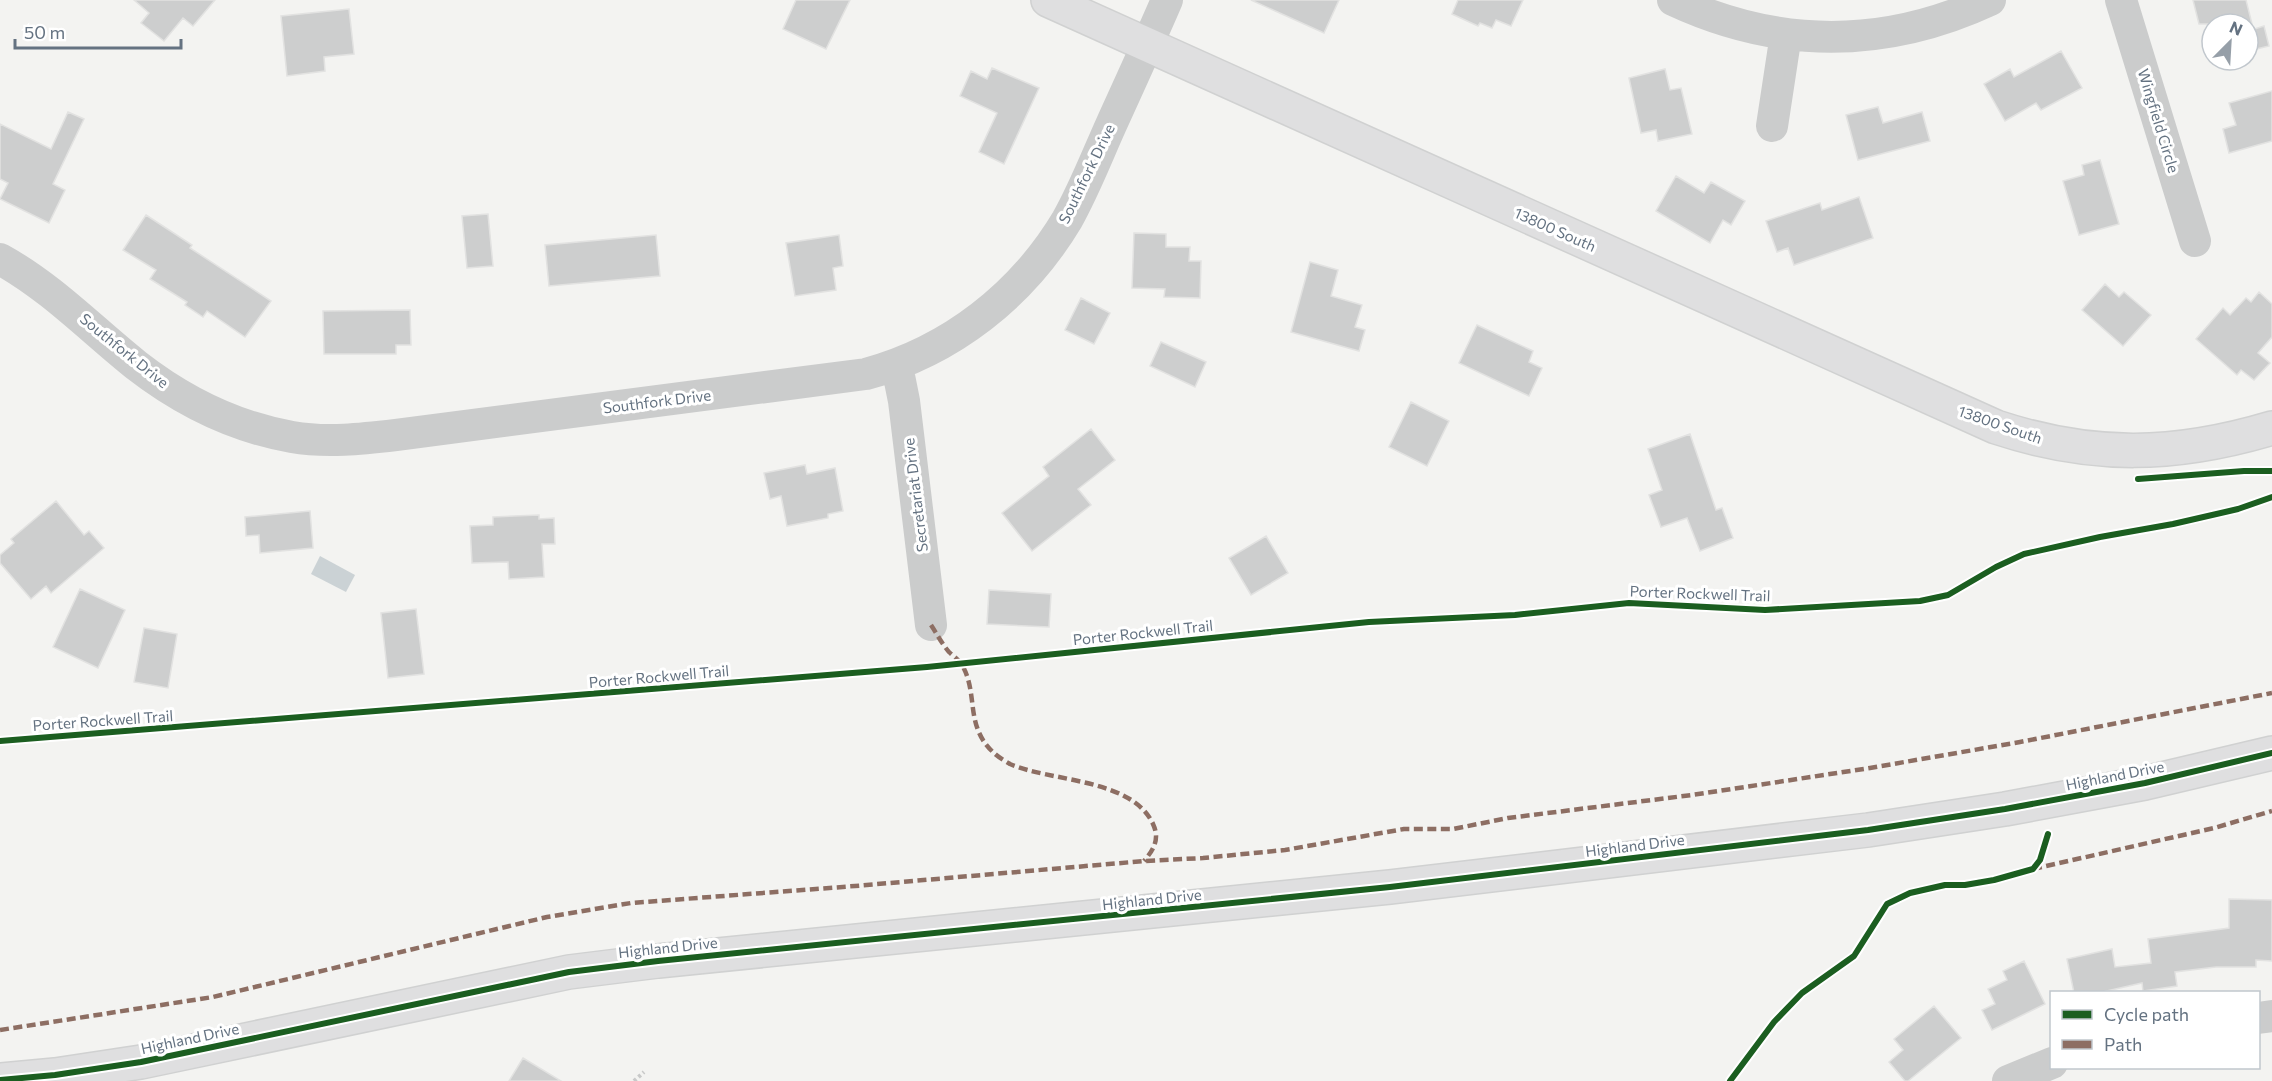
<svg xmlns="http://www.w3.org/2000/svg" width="2272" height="1081" viewBox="0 0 2272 1081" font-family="Commissioner,sans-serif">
<rect width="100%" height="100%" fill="#f3f3f1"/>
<path fill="#cbd2d5" d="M 320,556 L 355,575 L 346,592 L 311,574 Z"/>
<path fill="#cdcece" stroke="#e2e2e1" stroke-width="1.5" d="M 134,0 L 215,0 L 193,26 L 183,18 L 164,41 L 141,23 L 149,13 Z
M 796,0 L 850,0 L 826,49 L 783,29 Z
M 1251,0 L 1339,0 L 1324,33 Z
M 1458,0 L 1523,0 L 1511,26 L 1496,20 L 1492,28 L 1480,23 L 1478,26 L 1452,14 Z
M 2193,0 L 2246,0 L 2252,24 L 2199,24 Z
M 349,9 L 354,54 L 324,57 L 325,71 L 287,76 L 281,16 Z
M 2264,26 L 2269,46 L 2248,51 L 2248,31 Z
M 2061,51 L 2082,88 L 2041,110 L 2036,103 L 2005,121 L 1984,84 L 2010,69 L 2014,77 Z
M 992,68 L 1039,88 L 1004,164 L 979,152 L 997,113 L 960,96 L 971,71 L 987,79 Z
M 1665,69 L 1670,90 L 1681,88 L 1692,134 L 1658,141 L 1656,130 L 1641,133 L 1629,78 Z
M 2272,91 L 2272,141 L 2229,153 L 2223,129 L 2236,125 L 2229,103 Z
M 1878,107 L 1883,123 L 1922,112 L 1930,141 L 1858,160 L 1846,115 Z
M 68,112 L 84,119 L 53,184 L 65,190 L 49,223 L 0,199 L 8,183 L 0,179 L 0,124 L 51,149 Z
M 2100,160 L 2119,224 L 2079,235 L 2063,181 L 2084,175 L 2082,165 Z
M 1676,176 L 1704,193 L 1711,182 L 1745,201 L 1731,225 L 1723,220 L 1710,243 L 1656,211 Z
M 1859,197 L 1873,238 L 1794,265 L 1788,248 L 1777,252 L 1766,221 L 1820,203 L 1822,210 Z
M 488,214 L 493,266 L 467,268 L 462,216 Z
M 146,215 L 192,245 L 190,248 L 271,301 L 245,337 L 207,311 L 203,317 L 185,305 L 187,302 L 150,279 L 156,270 L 123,250 Z
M 1134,233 L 1166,234 L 1166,247 L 1190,247 L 1189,261 L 1201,261 L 1200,298 L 1164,297 L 1165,289 L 1132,288 Z
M 656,235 L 660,276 L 549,286 L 545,245 Z
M 839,235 L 843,266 L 833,268 L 836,290 L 795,296 L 786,243 Z
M 1310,262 L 1338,270 L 1331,296 L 1362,305 L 1355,327 L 1365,330 L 1359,351 L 1291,332 Z
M 2105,284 L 2119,297 L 2124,292 L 2151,315 L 2123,346 L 2082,310 Z
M 2259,292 L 2272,304 L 2272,337 L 2258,353 L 2270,363 L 2254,380 L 2241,370 L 2237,375 L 2196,339 L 2223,308 L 2230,315 L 2246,298 L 2251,302 Z
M 1081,298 L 1110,313 L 1094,344 L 1065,330 Z
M 410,310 L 411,345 L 396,345 L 396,354 L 324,354 L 323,311 Z
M 1477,325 L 1533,351 L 1529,362 L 1542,368 L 1529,396 L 1459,363 Z
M 1161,342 L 1206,362 L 1195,387 L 1150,366 Z
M 1411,402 L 1449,421 L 1427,466 L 1389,447 Z
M 1091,429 L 1115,460 L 1078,489 L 1091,505 L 1032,551 L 1002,513 L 1049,476 L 1043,467 Z
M 1690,434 L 1716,510 L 1722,508 L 1733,538 L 1700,551 L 1687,518 L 1661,527 L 1649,495 L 1662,490 L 1648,449 Z
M 805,465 L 807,474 L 835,468 L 843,511 L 828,514 L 828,518 L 787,526 L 781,496 L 770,499 L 764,473 Z
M 56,501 L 84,535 L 89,531 L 104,548 L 51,593 L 46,586 L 31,599 L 0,563 L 0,555 L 14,543 L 11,539 Z
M 310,511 L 313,548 L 260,553 L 259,535 L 246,536 L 245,517 Z
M 539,515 L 539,519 L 554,518 L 555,544 L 542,544 L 544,577 L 509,579 L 508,562 L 472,563 L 470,526 L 493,525 L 493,517 Z
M 1266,536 L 1288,573 L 1251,595 L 1229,558 Z
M 80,589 L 125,610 L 98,668 L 53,647 Z
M 989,590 L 1051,594 L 1049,627 L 987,624 Z
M 416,609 L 424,674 L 388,678 L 381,613 Z
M 144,628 L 177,634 L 168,688 L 134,682 Z
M 2229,899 L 2272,900 L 2272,961 L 2256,960 L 2256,967 L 2216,967 L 2175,972 L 2177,986 L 2143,991 L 2142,983 L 2098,993 L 2074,993 L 2067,959 L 2112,949 L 2115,967 L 2151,963 L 2148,939 L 2229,928 Z
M 2024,961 L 2045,1004 L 1992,1030 L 1982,1010 L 1995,1004 L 1988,989 L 2007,980 L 2003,971 Z
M 1934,1006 L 1961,1038 L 1908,1081 L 1905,1081 L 1889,1062 L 1903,1050 L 1894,1039 Z
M 523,1058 L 561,1081 L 509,1081 Z"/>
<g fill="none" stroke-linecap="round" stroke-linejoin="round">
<g stroke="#d0d1d1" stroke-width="36">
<path id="major" d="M 1048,0 L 1996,427 C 2093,459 2175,457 2272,428
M 0,1080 L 55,1075 L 141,1062 L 569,972 L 658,961 L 1390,887 L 1868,830 L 2005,809 L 2145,783 L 2272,753"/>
</g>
<path stroke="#c8c9c9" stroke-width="4" stroke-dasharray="3 3" stroke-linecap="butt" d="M 634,1081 L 644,1072"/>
<path stroke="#cbcccc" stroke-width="32" d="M 1673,0 C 1778,49 1885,49 1990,0
M 2121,0 L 2195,241
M 1772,126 L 1786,34
M 0,259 C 51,287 91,329 136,365 C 181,400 235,427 292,437 C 326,443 362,439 396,435 L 866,374 C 951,351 1022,295 1067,220 C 1084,190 1097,156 1111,125 C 1130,83 1149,42 1167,0
M 897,366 L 904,401 L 931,625
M 2258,1018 L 2272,1016
M 2008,1081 L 2052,1063"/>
<use href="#major" stroke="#dfdfe0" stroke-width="33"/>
<path stroke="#8d6e63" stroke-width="4.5" stroke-dasharray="9 4.5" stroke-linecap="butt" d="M 931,625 C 937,634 942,644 949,652 C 953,656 959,660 962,665 C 979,694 964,726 994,753 C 998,757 1005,761 1010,764 C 1051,782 1132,778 1153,824 C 1160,839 1154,849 1144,861
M 2033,869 L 2214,828 L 2272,811
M 0,1030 L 213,997 L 547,917 L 631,903 L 855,886 L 1144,861 L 1203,858 L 1285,850 L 1404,829 L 1453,829 L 1508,818 L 1692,795 L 1870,768 L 2020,742 L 2272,693"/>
<g stroke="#fff" stroke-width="10">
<path id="cycleway" d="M 2138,479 L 2244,471 L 2272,471
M 0,741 L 927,667 L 1369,622 L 1515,615 L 1629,603 L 1765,610 L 1920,601 L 1948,595 L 1996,567 L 2024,554 L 2100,537 L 2173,524 L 2238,509 L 2272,497
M 0,1080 L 55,1075 L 141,1062 L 569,972 L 658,961 L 1390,887 L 1868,830 L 2005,809 L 2145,783 L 2272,753
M 1730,1081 L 1774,1022 L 1802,993 L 1854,956 L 1887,904 L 1910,893 L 1945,885 L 1965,885 L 1994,880 L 2033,869 L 2040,860 L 2048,834"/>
</g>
<use href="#cycleway" stroke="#1b5e20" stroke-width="6"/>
</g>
<g text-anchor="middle" stroke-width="6" stroke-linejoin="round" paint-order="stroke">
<g font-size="15" fill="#647281" stroke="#fff">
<text transform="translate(2158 121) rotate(73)" y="5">Wingfield Circle</text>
<text transform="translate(1087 174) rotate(-64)" y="5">Southfork Drive</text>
<text transform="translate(1555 230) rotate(24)" y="5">13800 South</text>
<text transform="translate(124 351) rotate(39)" y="5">Southfork Drive</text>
<text transform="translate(657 402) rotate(-7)" y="5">Southfork Drive</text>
<text transform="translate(2000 425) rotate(19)" y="5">13800 South</text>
<text transform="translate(916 495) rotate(-97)" y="5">Secretariat Drive</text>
<text transform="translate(1700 594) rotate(2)" y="5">Porter Rockwell Trail</text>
<text transform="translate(1143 633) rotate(-6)" y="5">Porter Rockwell Trail</text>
<text transform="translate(659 677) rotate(-5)" y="5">Porter Rockwell Trail</text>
<text transform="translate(103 721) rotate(-4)" y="5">Porter Rockwell Trail</text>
<text transform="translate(2115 776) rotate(-11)" y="5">Highland Drive</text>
<text transform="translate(1635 846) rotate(-7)" y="5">Highland Drive</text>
<text transform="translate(1152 900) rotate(-6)" y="5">Highland Drive</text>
<text transform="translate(668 948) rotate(-6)" y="5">Highland Drive</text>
<text transform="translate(190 1039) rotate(-12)" y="5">Highland Drive</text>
</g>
</g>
<rect x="2050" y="991" width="210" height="78" fill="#ffffff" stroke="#c1c7cd" stroke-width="1.5"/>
<rect x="2062" y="1010" width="30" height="9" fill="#1b5e20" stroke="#c1c7cd" stroke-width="1.5"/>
<text x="2104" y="1021" font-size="18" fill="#647281">Cycle path</text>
<rect x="2062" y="1040" width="30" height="9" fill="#8d6e63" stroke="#c1c7cd" stroke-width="1.5"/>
<text x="2104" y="1051" font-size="18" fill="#647281">Path</text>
<g transform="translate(2230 42) rotate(24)"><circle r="28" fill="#ffffff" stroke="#c1c7cd" stroke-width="1.5"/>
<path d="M0-4.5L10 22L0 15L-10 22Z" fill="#969fa8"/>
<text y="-9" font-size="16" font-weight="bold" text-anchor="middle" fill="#647281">N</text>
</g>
<path d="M15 39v9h166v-9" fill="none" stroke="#647281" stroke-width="3"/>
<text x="24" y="39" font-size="18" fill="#647281" stroke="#ffffff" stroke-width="4.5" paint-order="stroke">50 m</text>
</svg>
